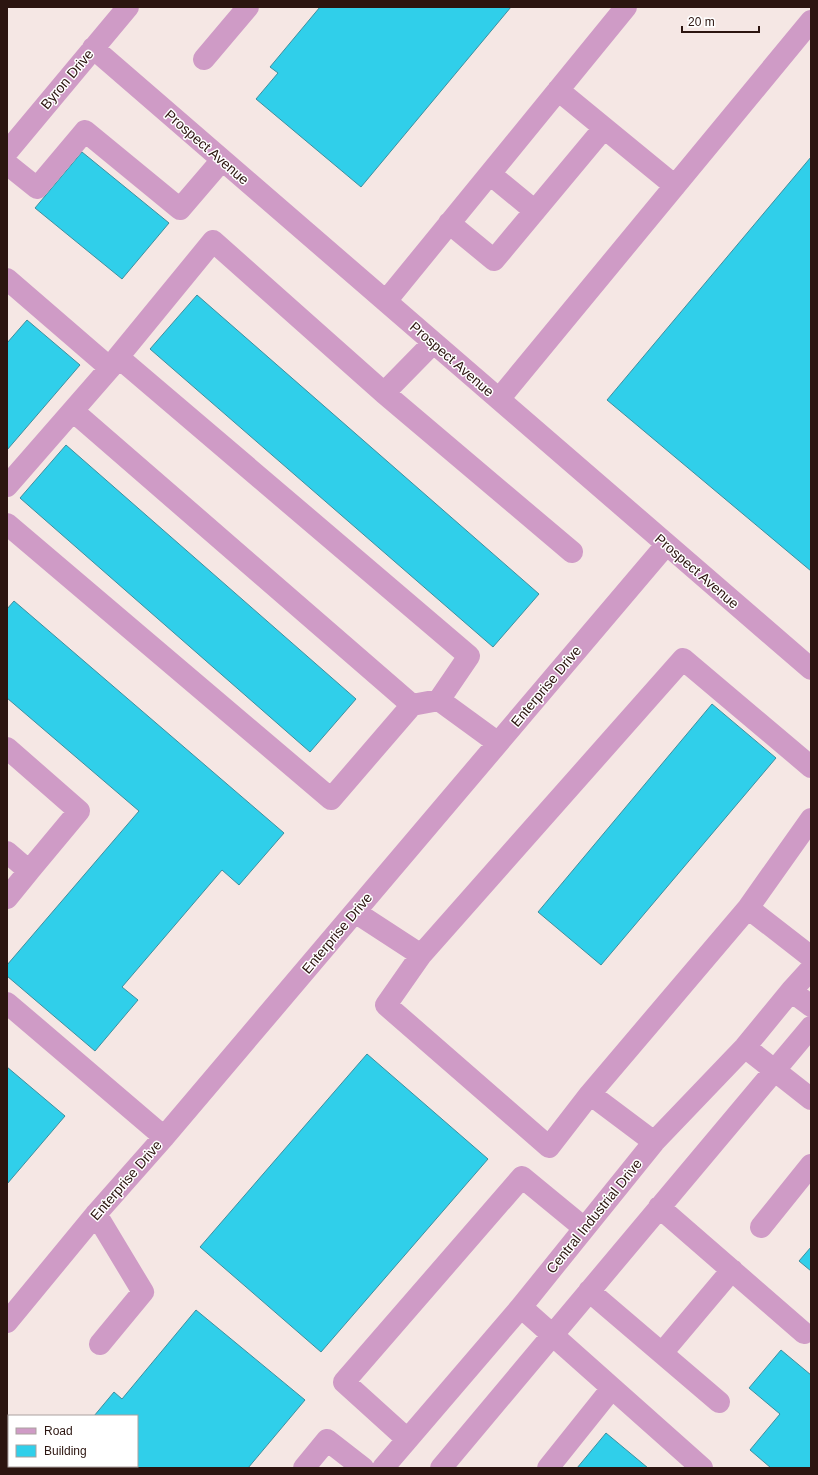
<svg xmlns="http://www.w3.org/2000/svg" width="818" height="1475" viewBox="0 0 818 1475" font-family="Helvetica,sans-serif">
<rect width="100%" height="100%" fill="#f5e7e4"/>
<path fill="#30cfea" stroke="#3f8f9f" d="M 320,7 L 511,7 L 361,187 L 256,99 L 278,73 L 270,67 Z
M 82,152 L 169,223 L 122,279 L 35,208 Z
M 811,157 L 811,571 L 607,400 Z
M 197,295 L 539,594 L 493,647 L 150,349 Z
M 27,320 L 80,365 L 7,450 L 7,343 Z
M 66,445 L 356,699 L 310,752 L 20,498 Z
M 14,601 L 284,833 L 239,885 L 222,870 L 122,987 L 138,1000 L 95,1051 L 7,976 L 7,965 L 139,811 L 7,698 L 7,609 Z
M 712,704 L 776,758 L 601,965 L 538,912 Z
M 367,1054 L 488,1159 L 321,1352 L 200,1247 Z
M 7,1067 L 65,1116 L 7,1184 Z
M 811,1247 L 811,1271 L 799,1261 Z
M 196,1310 L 305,1400 L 248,1468 L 63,1468 L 64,1466 L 137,1466 L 137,1416 L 94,1416 L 114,1392 L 122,1399 Z
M 781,1350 L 811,1375 L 811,1468 L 771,1468 L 750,1450 L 780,1414 L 749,1388 Z
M 606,1433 L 648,1468 L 577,1468 Z"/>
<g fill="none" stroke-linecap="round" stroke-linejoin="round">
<path stroke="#cf9bc6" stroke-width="22" d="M 93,48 L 811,669
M 204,59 L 248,7
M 558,90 L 675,186
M 7,152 L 128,7
M 7,164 L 37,188 L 85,131 L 180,209 L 222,160
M 490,174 L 535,211
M 449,223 L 494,260 L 604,128
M 7,279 L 110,368
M 386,301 L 626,7
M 118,357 L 469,656 L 439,700
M 384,393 L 572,552
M 499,399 L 811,21
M 73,411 L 412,705
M 7,486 L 110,368 L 118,357 L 213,241 L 384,393 L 433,343
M 7,524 L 331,799 L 412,705 L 439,700 L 498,743
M 7,748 L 79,811 L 29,871
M 811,819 L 748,908 L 811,957
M 7,852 L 29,871 L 7,898
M 355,912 L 421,955 L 683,659 L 811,767
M 421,955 L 386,1005 L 549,1147 L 590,1094 L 748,908
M 791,991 L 811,1006
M 7,1003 L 164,1137
M 745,1047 L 811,1099
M 590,1094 L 654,1142
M 659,1207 L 804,1333
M 96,1214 L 143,1292 L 100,1344
M 761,1227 L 811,1165
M 589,1291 L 719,1402
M 521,1307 L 702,1468
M 7,1322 L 96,1214 L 164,1137 L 666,545
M 662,1353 L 732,1270
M 407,1439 L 344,1382 L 522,1177 L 584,1228
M 304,1468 L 327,1440 L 363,1468
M 383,1468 L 521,1307 L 654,1142 L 745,1047 L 791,991 L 811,969
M 441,1468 L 811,1027
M 548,1468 L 612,1388"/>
</g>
<g text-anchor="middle" stroke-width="3" stroke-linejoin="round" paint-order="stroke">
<g font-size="14" fill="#2c1510" stroke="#fff">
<text transform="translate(67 79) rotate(-50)" y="5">Byron Drive</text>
<text transform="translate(207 147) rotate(41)" y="5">Prospect Avenue</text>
<text transform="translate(452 359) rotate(41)" y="5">Prospect Avenue</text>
<text transform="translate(697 571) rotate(41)" y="5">Prospect Avenue</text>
<text transform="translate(546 686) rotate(-50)" y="5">Enterprise Drive</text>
<text transform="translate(337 933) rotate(-50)" y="5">Enterprise Drive</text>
<text transform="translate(126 1180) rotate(-49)" y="5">Enterprise Drive</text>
<text transform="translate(594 1216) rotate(-51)" y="5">Central Industrial Drive</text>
</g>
</g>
<rect width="818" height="1475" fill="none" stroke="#2c1510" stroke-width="16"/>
<rect x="8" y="1415" width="130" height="52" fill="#ffffff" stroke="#aba19f"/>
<rect x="16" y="1428" width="20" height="6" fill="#cf9bc6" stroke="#aba19f"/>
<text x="44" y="1435" font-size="12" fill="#2c1510">Road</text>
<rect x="16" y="1445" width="20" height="12" fill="#30cfea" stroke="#aba19f"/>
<text x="44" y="1455" font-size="12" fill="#2c1510">Building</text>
<path d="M682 26v6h77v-6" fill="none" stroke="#2c1510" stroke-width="2"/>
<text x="688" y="26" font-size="12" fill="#2c1510" stroke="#ffffff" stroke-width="3" paint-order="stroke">20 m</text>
</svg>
